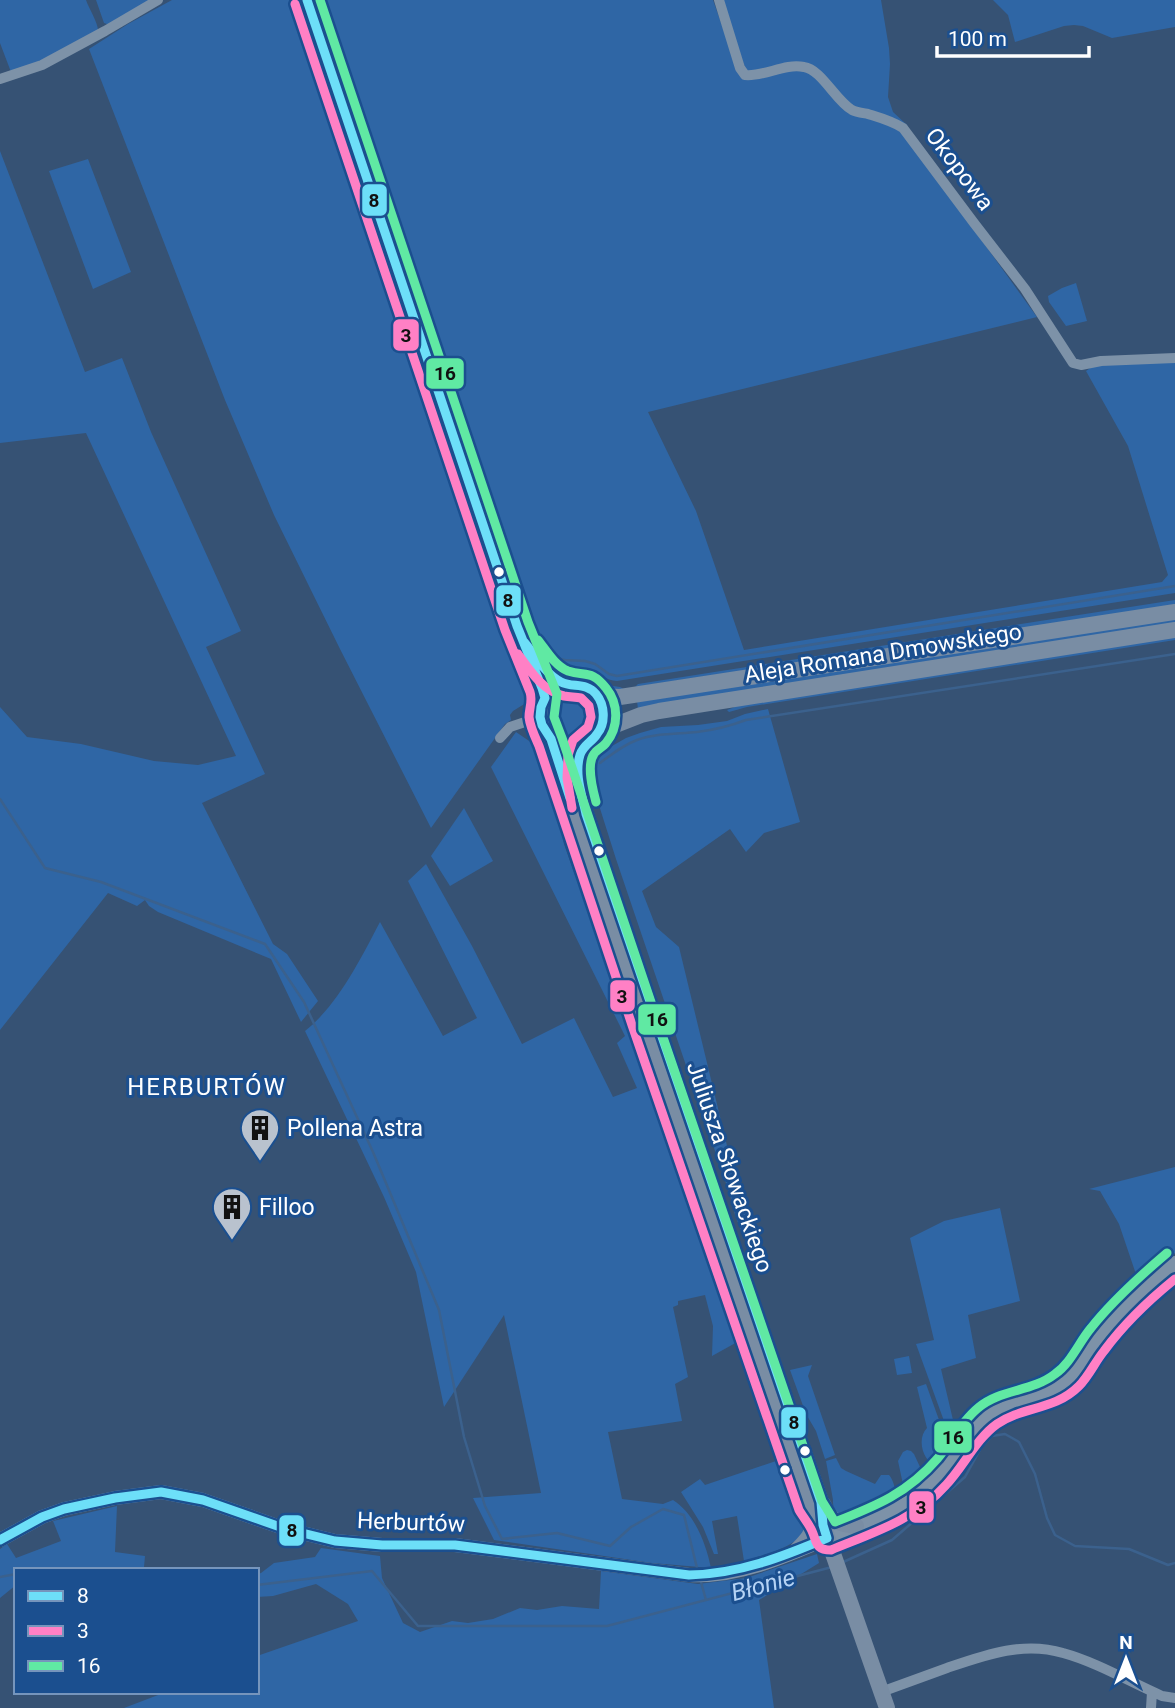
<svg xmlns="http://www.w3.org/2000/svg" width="1175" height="1708" viewBox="0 0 1175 1708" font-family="Roboto,sans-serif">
<rect width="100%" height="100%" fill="#365274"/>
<path fill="#2f66a5" d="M 0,0 L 86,0 C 89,9 99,24 98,32 L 49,58 L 11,72 L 0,43 Z
M 96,0 L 152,0 L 110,25 L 104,23 Z
M 172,0 L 293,0 L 480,551 L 518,654 L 528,677 L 529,691 L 526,703 L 513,711 L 510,715 L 511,720 L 505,724 L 431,828 L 340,649 L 274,515 L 225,400 L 89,49 L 128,24 Z
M 314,0 L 713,0 L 739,73 L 746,71 L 722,0 L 881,0 L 889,48 L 890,64 L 888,97 L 893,112 L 907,125 L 923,159 L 1037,317 L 648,412 L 696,511 L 744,650 L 1162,582 L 1168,575 L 1128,446 L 1086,371 L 1093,366 L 1175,361 L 1175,593 L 617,681 C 606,681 598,672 588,669 C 576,665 561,669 551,662 C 535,650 523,618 520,600 C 519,590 518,582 515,573 C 509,554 499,538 492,519 L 430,338 L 427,337 Z
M 993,0 L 1175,0 L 1175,27 L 1112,38 L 1083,26 L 1074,25 L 1064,26 L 1015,42 L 1008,15 Z
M 0,151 L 85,372 L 122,358 L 151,432 L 241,631 L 206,647 L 265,774 L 202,803 L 273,944 L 287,954 L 318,1001 L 301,1022 L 271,959 L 158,912 L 149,906 L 145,900 L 137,906 L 108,893 L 0,1030 L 0,707 L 27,737 L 81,744 L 154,761 L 198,765 L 236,756 L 86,433 L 0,443 Z
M 88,159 L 131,272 L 93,289 L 49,171 Z
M 1076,283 L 1087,321 L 1066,326 L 1049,302 L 1048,296 L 1062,288 Z
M 1175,600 L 1175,605 L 635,687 L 638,684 Z
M 1175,617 L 1175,624 L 638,709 L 637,701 Z
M 1175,636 L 1175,640 L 747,707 L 729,712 L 727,710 L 745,703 Z
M 556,670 L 584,673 L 606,685 L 620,687 L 624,689 L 607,690 L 586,678 L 576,675 L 562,675 Z
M548 714a24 24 0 1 1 48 0a24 24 0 1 1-48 0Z
M 768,709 L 800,822 L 764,833 L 746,852 L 730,829 L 642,891 L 656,927 L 679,947 L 737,1187 L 749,1221 L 743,1235 L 735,1215 L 733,1204 L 616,859 L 597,799 L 593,772 L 596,759 L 605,750 L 626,738 L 640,733 L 661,727 L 698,725 L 727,721 L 745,714 Z
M 516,732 L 535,745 L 538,751 L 558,812 L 564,844 L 575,875 L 587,894 L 591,906 L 622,1004 L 739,1341 L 712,1356 L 713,1326 L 705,1295 L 678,1301 L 678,1305 L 673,1307 L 688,1377 L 675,1384 L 682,1421 L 608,1432 L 622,1499 L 663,1504 L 673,1500 C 695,1514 706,1544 711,1568 L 652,1563 L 494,1540 L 473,1498 L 541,1493 L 504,1315 L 444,1407 L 416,1272 L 384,1197 L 305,1031 C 338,1005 361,958 380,922 L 443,1036 L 477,1018 L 408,881 L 426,864 L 472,946 L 522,1044 L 574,1018 L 613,1097 L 637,1088 L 617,1043 L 625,1036 L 491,767 Z
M 464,808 L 493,861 L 450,886 L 431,856 Z
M 606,850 L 727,1206 L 726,1210 L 605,852 Z
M 595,902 L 598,903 L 745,1334 L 744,1337 Z
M 1175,1167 L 1175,1253 L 1140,1286 L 1119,1224 L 1100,1191 L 1089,1189 Z
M 1000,1208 L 1020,1301 L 968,1315 L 976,1358 L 941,1369 L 957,1437 L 952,1443 L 916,1344 L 934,1340 L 910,1238 L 944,1221 Z
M 909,1356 L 912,1373 L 897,1375 L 894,1359 Z
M 812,1365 L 808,1376 L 835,1455 L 825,1459 L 816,1431 L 806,1414 L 790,1370 Z
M 926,1384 L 947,1442 L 947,1455 L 938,1467 C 923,1463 916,1439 927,1428 L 917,1387 Z
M 907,1450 L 911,1451 L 914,1454 L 920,1467 L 927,1477 L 926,1481 L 913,1492 L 906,1491 L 904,1489 L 898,1461 L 903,1452 Z
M 836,1458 L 841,1468 L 846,1471 L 875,1484 L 881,1475 L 889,1475 C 894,1480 897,1494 895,1502 C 881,1508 831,1533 833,1500 L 826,1461 Z
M 776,1461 C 779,1470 782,1483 787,1491 C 793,1501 803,1508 806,1518 C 814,1544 760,1556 744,1561 L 737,1516 L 712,1521 L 718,1554 L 714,1554 L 703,1527 L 681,1492 L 700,1479 L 705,1485 Z
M 117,1506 L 115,1552 L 145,1556 L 144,1567 L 148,1570 L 16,1570 L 16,1585 L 0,1598 L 0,1549 L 7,1544 L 16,1558 L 61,1541 L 53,1521 Z
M 321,1548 L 380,1556 L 382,1578 L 403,1623 L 420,1632 L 452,1621 L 468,1623 L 493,1619 L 520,1608 L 537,1610 L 562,1606 L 599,1609 L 601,1571 L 698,1584 L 746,1578 L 817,1554 L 819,1563 L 759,1600 L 774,1708 L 124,1708 L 166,1692 L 257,1692 L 257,1656 L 358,1621 L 348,1604 L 316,1584 L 273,1596 L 257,1597 L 257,1574 L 261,1573 L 274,1563 L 315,1557 Z"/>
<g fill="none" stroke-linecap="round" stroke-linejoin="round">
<path stroke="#3b618d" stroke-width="2.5" d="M 525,612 L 541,643 L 552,657 L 565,660 L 585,661 L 595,664 L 609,674 L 617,676 L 1175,586
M 504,617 L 518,651
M 600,763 C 612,754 623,745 637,740 C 656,733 677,734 697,732 C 714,730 730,726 746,720 L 1175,654
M 0,799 L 45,868 L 101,882 L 265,944 L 304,1002 L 373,1152 L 439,1310 L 464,1437 L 485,1506 L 502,1539 L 557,1533 L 610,1546 L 631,1527 L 663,1509 L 684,1515 L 697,1568
M 841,1563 L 892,1540 L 965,1477 L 981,1448 L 992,1436 L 1005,1434 L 1019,1442 L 1035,1474 L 1047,1518 L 1055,1535 L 1075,1546 L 1129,1549 L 1168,1565 L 1175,1563
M 41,1570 L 48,1569 L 51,1570
M 0,1577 L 16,1574
M 701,1582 L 706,1600
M 257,1585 L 372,1571 L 418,1626 L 607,1626 L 832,1567"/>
<path stroke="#7d92a8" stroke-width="10" d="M 719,0 L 740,68 L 745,75 C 765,77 784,63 804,67 C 821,69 836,101 852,110 C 856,112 863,113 868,114 C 881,118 892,121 903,128 L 974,223 L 1025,289 L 1073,363 L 1081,365 L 1101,361 L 1175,358
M 0,79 L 42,65 L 105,31 L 158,0
M 500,738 L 510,727 L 540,717
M 881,1692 C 903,1684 925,1676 947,1668 C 985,1655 1023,1641 1063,1653 C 1096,1662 1130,1682 1162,1696 L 1175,1698
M 1151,1708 L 1152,1692"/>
<path stroke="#7d92a8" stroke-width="14" d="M 307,0 L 517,626 L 545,698
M 531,651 L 547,671 L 565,684
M 0,1540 L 42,1517 L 64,1509 L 115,1498 L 161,1492 L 203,1500 L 286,1529 L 335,1541 L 382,1545 L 455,1545 L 689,1575 C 746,1578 799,1550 851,1528 C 875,1518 901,1510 922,1493 C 948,1470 963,1433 991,1413 C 1013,1398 1043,1401 1064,1384 C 1078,1373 1085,1355 1096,1341 C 1117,1314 1147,1284 1175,1263"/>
<path stroke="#798da4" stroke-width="16" d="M540 715a32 32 0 1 1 64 0a32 32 0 1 1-64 0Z
M 597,696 L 620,697 L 1175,612
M 600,731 L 641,715 L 659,711 L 1175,630
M 551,739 L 553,750 C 639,1002 725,1254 811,1506 L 823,1525 L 887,1708
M 585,744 C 572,768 581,801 590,826
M 634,957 L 675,1078
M 756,1314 L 821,1502 L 823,1522
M 823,1504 C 831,1522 838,1524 856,1526
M 797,1550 C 812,1536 816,1529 811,1508"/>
<g stroke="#1b4f8f" stroke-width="14">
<path id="bus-1" d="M 307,0 L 517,626 L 542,688 L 545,698 L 541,707 L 540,717 L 542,725 L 551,739 L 570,798
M 0,1540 L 42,1517 L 64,1509 L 115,1498 L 161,1492 L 203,1500 L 286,1529 L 335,1541 L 382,1545 L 455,1545 L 689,1575 C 739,1574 782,1557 827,1538 L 823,1525 L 821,1502 L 586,814 C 582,795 574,774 580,755 C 583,745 592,742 597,734 C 606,723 605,705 596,694 C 586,682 573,688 561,682 C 545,674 535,655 524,642"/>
</g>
<g stroke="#1b4f8f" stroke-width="14">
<path id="bus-2" d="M 295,4 L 505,630 L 530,692 C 533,701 529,708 529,717 C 530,727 535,737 539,746 L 632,1025 L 799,1510 C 803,1517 809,1524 812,1531 C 817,1542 815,1550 831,1550 C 872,1533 915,1520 946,1485 C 964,1466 976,1439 997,1424 C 1023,1406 1054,1411 1079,1386 C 1089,1376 1095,1362 1104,1351 C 1124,1324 1149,1300 1175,1279
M 518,654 C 530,671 543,691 564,696 C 570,697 576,697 581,698 L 589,706 L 591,717 L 588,727 L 573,740 L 568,755 L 567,778 L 572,808"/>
</g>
<g stroke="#1b4f8f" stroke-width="14">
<path id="bus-3" d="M 320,0 L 528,622 L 557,694 L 554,717 L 562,738 L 656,1017 L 822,1501 L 835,1522 C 876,1506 908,1493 938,1458 C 951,1442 961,1422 978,1408 C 1000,1389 1032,1392 1055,1374 C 1071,1363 1079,1342 1091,1328 C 1113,1300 1140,1276 1167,1253
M 538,640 C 546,650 555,666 568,671 C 585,677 591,669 606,688 C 619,704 619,727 606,743 C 603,747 596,750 594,754 C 586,765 593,791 596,802"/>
</g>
<use href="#bus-1" stroke="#6ddff8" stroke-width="9"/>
<use href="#bus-2" stroke="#ff80c5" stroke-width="9"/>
<use href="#bus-3" stroke="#60e9a3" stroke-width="9"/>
</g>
<defs>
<g id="building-pin" transform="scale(2.0125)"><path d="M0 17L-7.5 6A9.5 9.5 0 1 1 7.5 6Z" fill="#b9c2ce" stroke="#1b4f8f"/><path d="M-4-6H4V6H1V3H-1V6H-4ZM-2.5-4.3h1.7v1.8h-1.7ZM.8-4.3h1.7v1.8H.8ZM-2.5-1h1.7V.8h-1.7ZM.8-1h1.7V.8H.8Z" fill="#111"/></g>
</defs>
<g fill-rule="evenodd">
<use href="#building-pin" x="260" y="1128"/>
<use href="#building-pin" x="232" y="1207"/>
</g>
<g fill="#fff" stroke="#1b4f8f" stroke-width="2.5">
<circle cx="499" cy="572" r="6"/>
<circle cx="599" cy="851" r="6"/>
<circle cx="805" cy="1451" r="6"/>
<circle cx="785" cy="1470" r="6"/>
</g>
<g text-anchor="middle" stroke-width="6" stroke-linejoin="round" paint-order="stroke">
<g font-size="23" fill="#fff" stroke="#1b4f8f">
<text transform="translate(960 169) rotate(53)" y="8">Okopowa</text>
<text transform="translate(883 653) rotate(-9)" y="8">Aleja Romana Dmowskiego</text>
<text transform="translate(730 1167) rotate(71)" y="8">Juliusza Słowackiego</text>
<text transform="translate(411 1522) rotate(2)" y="8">Herburtów</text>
</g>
<g font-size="23" fill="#fff" stroke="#1b4f8f" text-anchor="start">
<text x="287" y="1136">Pollena Astra</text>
<text x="259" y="1215">Filloo</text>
</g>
<g font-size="24" letter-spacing="2" fill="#fff" stroke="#1b4f8f">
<text x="207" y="1095">HERBURTÓW</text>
</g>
<g font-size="24" font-style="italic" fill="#b5d3f5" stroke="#1b4f8f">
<text transform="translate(763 1585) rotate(-15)" y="8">Błonie</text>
</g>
</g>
<g stroke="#1b4f8f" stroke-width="2.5">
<rect x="361" y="183" width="27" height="34" rx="7" fill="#6ddff8"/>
<rect x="392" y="318" width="28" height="34" rx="7" fill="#ff80c5"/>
<rect x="425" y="357" width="40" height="33" rx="7" fill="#60e9a3"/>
<rect x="495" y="584" width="27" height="33" rx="7" fill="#6ddff8"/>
<rect x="609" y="979" width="27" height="34" rx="7" fill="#ff80c5"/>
<rect x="637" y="1003" width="40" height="33" rx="7" fill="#60e9a3"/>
<rect x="780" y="1406" width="27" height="33" rx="7" fill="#6ddff8"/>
<rect x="933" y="1420" width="40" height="34" rx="7" fill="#60e9a3"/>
<rect x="908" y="1490" width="27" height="34" rx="7" fill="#ff80c5"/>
<rect x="278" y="1514" width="27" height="33" rx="7" fill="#6ddff8"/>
</g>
<g font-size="19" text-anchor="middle" font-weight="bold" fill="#111">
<text x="374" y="207">8</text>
<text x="406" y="342">3</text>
<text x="445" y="380">16</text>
<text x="508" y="607">8</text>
<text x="622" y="1003">3</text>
<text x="657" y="1026">16</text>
<text x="794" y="1429">8</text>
<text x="953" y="1444">16</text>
<text x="921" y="1514">3</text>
<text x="292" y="1537">8</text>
</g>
<rect x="14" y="1568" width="245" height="126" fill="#1b4f8f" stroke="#7695bc" stroke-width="2"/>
<rect x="28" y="1591" width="35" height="10" fill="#6ddff8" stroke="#7695bc" stroke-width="2"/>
<text x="77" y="1603" font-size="21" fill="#ffffff">8</text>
<rect x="28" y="1626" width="35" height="10" fill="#ff80c5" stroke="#7695bc" stroke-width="2"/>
<text x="77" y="1638" font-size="21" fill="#ffffff">3</text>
<rect x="28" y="1661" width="35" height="10" fill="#60e9a3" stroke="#7695bc" stroke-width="2"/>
<text x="77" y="1673" font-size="21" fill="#ffffff">16</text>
<g transform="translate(1126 1659)" stroke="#1b4f8f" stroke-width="5" paint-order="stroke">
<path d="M0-5L12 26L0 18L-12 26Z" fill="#ffffff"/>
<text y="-10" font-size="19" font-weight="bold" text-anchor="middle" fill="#ffffff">N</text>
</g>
<path d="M937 46v10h152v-10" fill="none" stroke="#ffffff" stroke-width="3.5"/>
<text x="948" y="46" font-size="21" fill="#ffffff" stroke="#1b4f8f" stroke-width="5" paint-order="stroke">100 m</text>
</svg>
